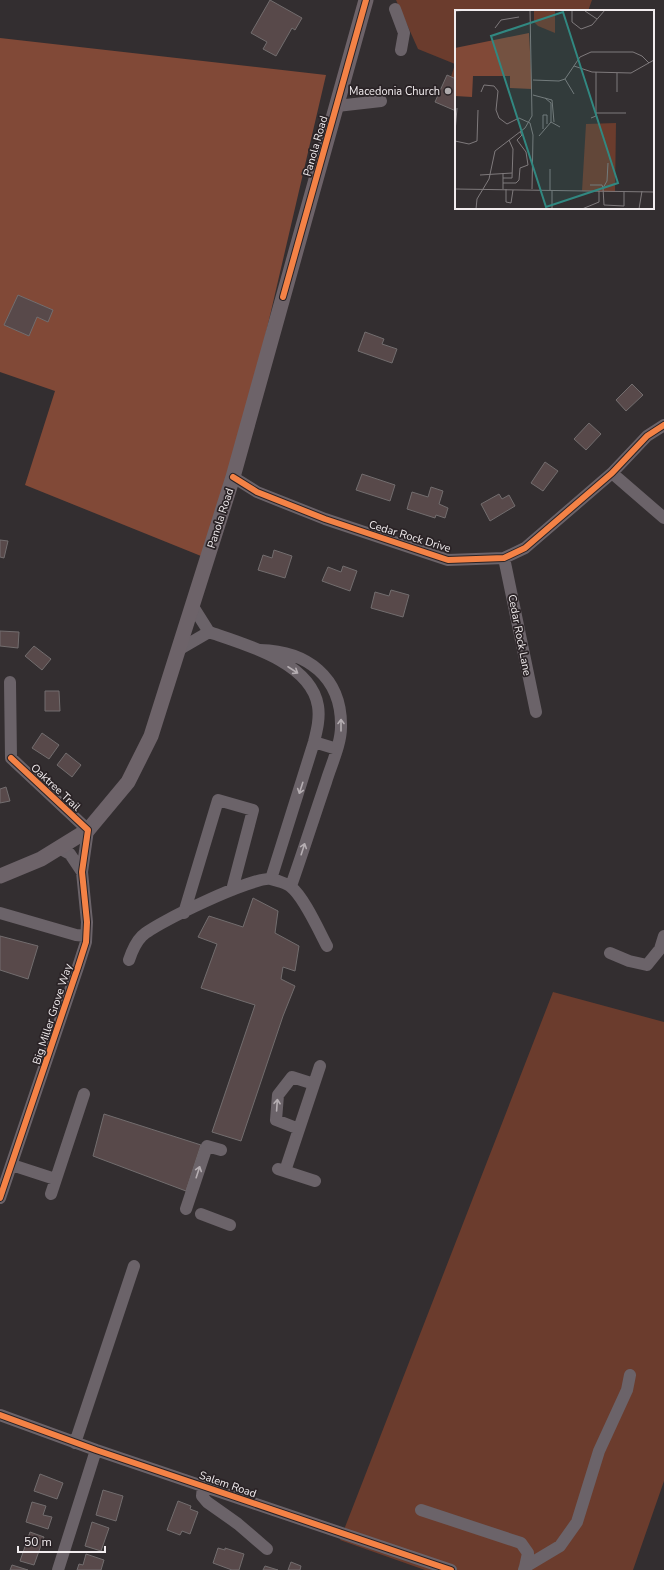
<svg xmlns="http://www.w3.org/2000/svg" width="664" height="1570" viewBox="0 0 664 1570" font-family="'Nunito Sans',sans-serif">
<rect width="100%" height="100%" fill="#332e30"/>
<path fill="#6b3c2d" d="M 396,0 L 592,0 L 588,11 L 456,11 L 456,79 L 451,77 L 455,64 L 418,49 Z
M 553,992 L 664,1022 L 664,1481 L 633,1570 L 425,1570 L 340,1540 Z"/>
<path fill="#814937" d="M 0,38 L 326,75 L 231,483 L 201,556 L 25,485 L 55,391 L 0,372 Z"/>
<path fill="#58494a" stroke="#726d6e" d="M 270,0 L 302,18 L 295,30 L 292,28 L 276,56 L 263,49 L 267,42 L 251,33 Z
M 447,75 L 456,79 L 456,111 L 435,102 Z
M 18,295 L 53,310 L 48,322 L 37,317 L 29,336 L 4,325 Z
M 365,332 L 384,339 L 382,344 L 397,349 L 392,363 L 358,351 Z
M 632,384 L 643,395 L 626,411 L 616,400 Z
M 589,423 L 601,434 L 586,450 L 574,439 Z
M 545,462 L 558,471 L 543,491 L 531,483 Z
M 362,474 L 395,485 L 390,501 L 356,490 Z
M 431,487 L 443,491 L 439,504 L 448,508 L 445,518 L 436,515 L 435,518 L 407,509 L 412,492 L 428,497 Z
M 499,494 L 502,499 L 509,495 L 515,506 L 490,521 L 481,504 Z
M 0,540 L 8,541 L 4,558 L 0,557 Z
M 274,550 L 292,556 L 285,578 L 258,570 L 263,555 L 272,558 Z
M 343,566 L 357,571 L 350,591 L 322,581 L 328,567 L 341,572 Z
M 391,590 L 409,595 L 403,617 L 371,608 L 375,592 L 389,596 Z
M 0,631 L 19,632 L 18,648 L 0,646 Z
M 34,646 L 51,659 L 42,670 L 25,656 Z
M 45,691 L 59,691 L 60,711 L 45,711 Z
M 42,733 L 59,745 L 49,759 L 32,748 Z
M 66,753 L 81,765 L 72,777 L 57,765 Z
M 6,787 L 10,801 L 0,803 L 0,789 Z
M 253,898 L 278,911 L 275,933 L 299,946 L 295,971 L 283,967 L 281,979 L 295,986 L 283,1016 L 241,1141 L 212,1132 L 255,1005 L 201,988 L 217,944 L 198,937 L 209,916 L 243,927 Z
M 0,936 L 38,946 L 28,979 L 0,970 Z
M 104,1114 L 201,1145 L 186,1191 L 93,1156 Z
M 40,1474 L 63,1483 L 57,1499 L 34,1491 Z
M 103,1490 L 123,1496 L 116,1521 L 96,1515 Z
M 178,1501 L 191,1506 L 190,1509 L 198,1512 L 190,1534 L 182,1531 L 180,1535 L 167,1530 Z
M 32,1502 L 46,1506 L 43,1515 L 52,1517 L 48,1529 L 26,1522 Z
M 92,1522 L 109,1528 L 101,1551 L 85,1546 Z
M 30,1532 L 44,1537 L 34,1565 L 20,1561 Z
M 218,1548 L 225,1550 L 225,1548 L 244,1554 L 239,1570 L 232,1570 L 213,1563 Z
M 86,1554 L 104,1560 L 101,1570 L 77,1570 L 79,1564 L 83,1565 Z
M 291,1562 L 301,1566 L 300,1570 L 288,1570 Z
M 12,1565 L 28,1570 L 10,1570 Z
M 265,1566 L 278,1570 L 263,1570 Z"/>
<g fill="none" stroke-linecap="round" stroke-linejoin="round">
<path stroke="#6b6369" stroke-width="12" d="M 395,9 L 404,33 L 401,50
M 337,106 L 381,101
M 612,473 L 664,518
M 233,477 L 257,492 L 325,519 L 448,560 L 504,558 L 525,548 L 612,473 L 647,436 L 664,425
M 504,558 L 536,712
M 192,605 L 209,632 C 244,644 311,662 318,706 C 320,718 317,730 314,742 L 271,879
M 178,650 L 209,632
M 260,650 C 307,651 342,677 341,727 C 341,745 331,765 326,782 C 314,817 303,852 291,886
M 10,682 L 11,758
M 314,742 L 337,749
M 59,848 L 70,854 L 82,872
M 0,913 L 76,935 L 86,936
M 184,913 L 218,800 L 253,810 L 232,890
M 610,953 L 629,961 L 647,965 L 660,949 L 664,936
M 129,960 C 132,951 135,943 142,936 C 155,923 254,876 271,879 C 276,880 288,884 291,887 C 304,897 319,931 327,946
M 299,1129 L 276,1120 L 278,1095 L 292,1077 L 314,1084
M 12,1165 L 55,1179
M 278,1169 L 315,1181
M 285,1171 L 320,1066
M 51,1194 L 84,1094
M 0,1198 L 78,967 L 86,942 L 87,922 L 82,872 L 88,830 L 11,758
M 186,1209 L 207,1146 L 221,1150
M 201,1214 L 230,1225
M 0,1415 L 96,1450 L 451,1570
M 75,1443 L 134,1266
M 203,1486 L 202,1496 L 207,1502 L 238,1524 L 267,1549
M 421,1510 L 521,1543 L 528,1553 L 525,1567
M 58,1570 L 96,1450
M 524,1570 L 525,1567 L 560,1546 L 577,1522 L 599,1451 L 627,1390 L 630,1375"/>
<path stroke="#6d6369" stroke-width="15" d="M 0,876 L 41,859 L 88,830 L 128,782 L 151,736 L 233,477 L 366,0"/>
<g stroke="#2a2326" stroke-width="8">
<path id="cycleway" d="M 283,297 L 366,0
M 233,477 L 257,492 L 325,519 L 448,560 L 504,558 L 525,548 L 612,473 L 647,436 L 664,425
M 0,1198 L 78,967 L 86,942 L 87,922 L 82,872 L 88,830 L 11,758
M 0,1415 L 96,1450 L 451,1570"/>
</g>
<use href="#cycleway" stroke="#f48246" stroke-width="6"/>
</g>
<defs><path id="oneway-shaft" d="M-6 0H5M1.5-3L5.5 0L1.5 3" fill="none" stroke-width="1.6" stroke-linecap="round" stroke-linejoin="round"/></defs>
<g stroke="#b5aeb2">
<use href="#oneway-shaft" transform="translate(293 670) rotate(33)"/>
<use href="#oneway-shaft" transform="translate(341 725) rotate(-90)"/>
<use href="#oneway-shaft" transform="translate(301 788) rotate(108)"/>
<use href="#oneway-shaft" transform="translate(303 849) rotate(-72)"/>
<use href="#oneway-shaft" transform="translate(277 1105) rotate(-86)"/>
<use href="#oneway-shaft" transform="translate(198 1172) rotate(-72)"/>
</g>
<circle fill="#aeaaac" stroke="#2a2326" stroke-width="1.5" cx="448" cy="91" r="4"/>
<g text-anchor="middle" stroke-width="3.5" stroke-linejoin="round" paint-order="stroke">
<g font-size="11" fill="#f1ecee" stroke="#2a2326" text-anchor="end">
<text x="440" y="95">Macedonia Church</text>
</g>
<g font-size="11" fill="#f1ecee" stroke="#2a2326">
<text transform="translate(315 146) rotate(-74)" y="4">Panola Road</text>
<text transform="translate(220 518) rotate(-72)" y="4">Panola Road</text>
<text transform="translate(410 536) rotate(17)" y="4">Cedar Rock Drive</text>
<text transform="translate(520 635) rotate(79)" y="4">Cedar Rock Lane</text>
<text transform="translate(56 787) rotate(43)" y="4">Oaktree Trail</text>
<text transform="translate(52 1014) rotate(-72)" y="4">Big Miller Grove Way</text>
<text transform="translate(228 1484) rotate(19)" y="4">Salem Road</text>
</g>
</g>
<g transform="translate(455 10)">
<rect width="199" height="199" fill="#332e30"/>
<path d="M 79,0 L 100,0 L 100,23 L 83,16 L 79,12 ZM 161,113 L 160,182 L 127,181 L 131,114 Z" fill="#6b3c2d"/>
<path d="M 74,23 L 77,79 L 55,78 L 55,66 L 18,66 L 17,87 L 0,86 L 0,38 Z" fill="#814937"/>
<path fill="none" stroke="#7f7a7c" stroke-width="1" d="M 117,0 L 117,12 L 126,19 L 137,15 L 150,0M 0,1 L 14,0M 130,1 L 142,9M 40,18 L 46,10 L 64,7M 119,56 L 137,62 L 176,63 L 199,50M 162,63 L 162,82M 110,69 L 119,84M 78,70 L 104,71 L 110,69 L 125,47 L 136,42 L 178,42 L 187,46 L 194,53M 26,82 L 29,75 L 39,76 L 43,81 L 41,100 L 44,108 L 52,114 L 64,108M 78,85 L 97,90 L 99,112M 90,88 L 96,93 L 96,112M 141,103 L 171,103M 64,108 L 75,113 L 78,125 L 77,179M 136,108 L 141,106 L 141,62M 88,119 L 88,105 L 92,105 L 92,114M 0,122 L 2,98M 84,126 L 96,112 L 105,117M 0,131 L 14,134 L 22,131 L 23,100M 153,153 L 152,171 L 148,178 L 149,195 L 169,196 L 169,181M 48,163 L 48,179M 25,165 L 57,163M 48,168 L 57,168 L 58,139 L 54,130M 48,173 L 61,173 L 64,170 L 65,158 L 73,155 L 71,142 L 62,130 L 67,125 L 65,122M 135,175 L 147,175 L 148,178M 0,179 L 199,182M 51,179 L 51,192 L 56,193 L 58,180M 95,180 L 95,159M 97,180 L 97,199M 21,199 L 22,189 L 34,169 L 40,141 L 70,118 L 77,106 L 75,0M 127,199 L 144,192 L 144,181M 184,199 L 187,181"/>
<path fill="#318881" fill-opacity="0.15" stroke="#318881" stroke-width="2" d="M 108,2 L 163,173 L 91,197 L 36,26 Z"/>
<rect width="199" height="199" fill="none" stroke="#f1ecee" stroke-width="2"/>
</g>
<path d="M18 1546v6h87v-6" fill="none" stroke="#f1ecee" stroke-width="2"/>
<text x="24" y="1546" font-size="12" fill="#f1ecee" stroke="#2a2326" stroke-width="3" paint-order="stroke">50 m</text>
</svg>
